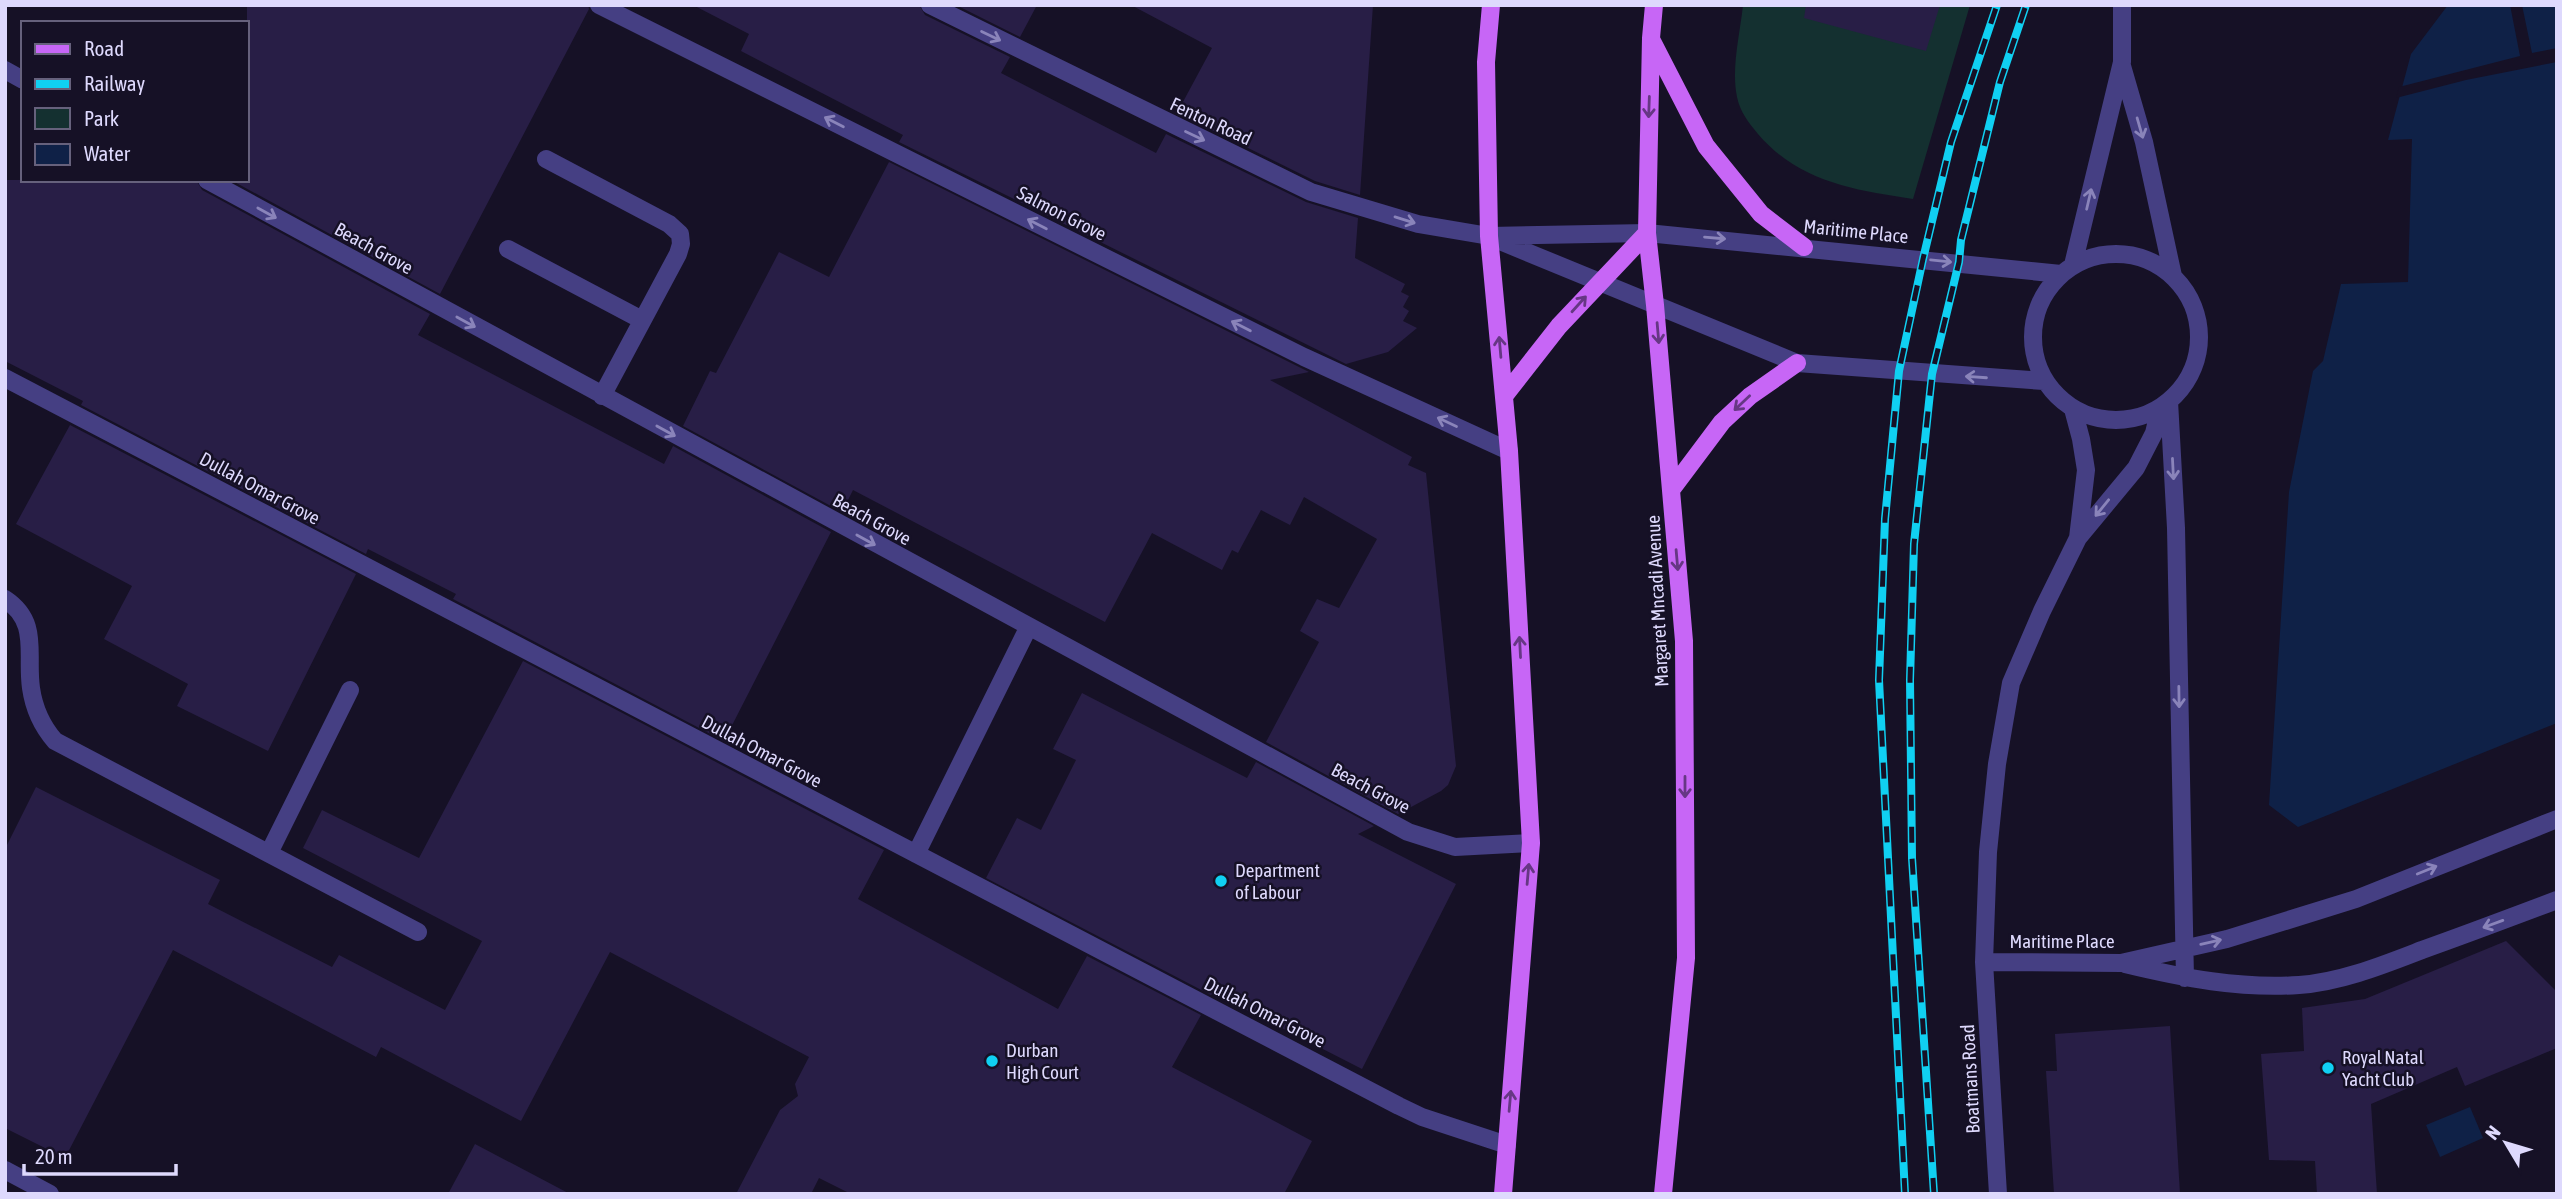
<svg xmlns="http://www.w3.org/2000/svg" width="2562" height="1199" viewBox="0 0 2562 1199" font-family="'Asap Condensed',sans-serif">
<rect width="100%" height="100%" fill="#161126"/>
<path fill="#143030" d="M 1743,5 L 1970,5 L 1913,199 C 1854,190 1799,182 1758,134 C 1749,123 1740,112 1737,97 C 1731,68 1740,34 1743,5 Z"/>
<path fill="#0f2147" d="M 2448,5 L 2557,5 L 2557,723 L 2298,827 L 2269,805 L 2289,492 L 2313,371 L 2323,361 L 2341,284 L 2408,282 L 2412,139 L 2388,140 L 2411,54 Z
M 2470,1107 L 2483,1138 L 2440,1157 L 2426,1125 Z"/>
<path fill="#161126" d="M 2510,5 L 2522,5 L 2532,53 L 2557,48 L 2557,62 L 2466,80 L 2396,98 L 2399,87 L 2520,56 Z"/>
<path fill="#281e46" d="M 247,5 L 588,5 L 589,9 L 440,294 L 231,180 L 247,180 Z
M 693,5 L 919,5 L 925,15 L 1010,57 L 1001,73 L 1156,153 L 1166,134 L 1306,202 L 1358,218 L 1355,258 L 1405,284 L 1401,292 L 1409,296 L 1403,307 L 1409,311 L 1403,321 L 1417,328 L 1388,352 L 1346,364 L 899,142 L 903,135 L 741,51 L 749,34 Z
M 956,5 L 1037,5 L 1020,37 Z
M 1131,5 L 1373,5 L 1360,195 L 1315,181 L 1177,113 L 1212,48 Z
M 1806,5 L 1940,5 L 1926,51 L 1804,18 Z
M 889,162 L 1309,372 L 1270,380 L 1412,457 L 1408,465 L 1426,473 L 1456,766 L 1448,785 L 1441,791 L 1398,814 L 1266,742 L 1319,642 L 1300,631 L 1317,599 L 1339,608 L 1377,539 L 1304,497 L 1290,525 L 1261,510 L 1238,553 L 1232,550 L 1222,570 L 1152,533 L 1105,622 L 853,490 L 842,512 L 683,426 L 710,371 L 716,373 L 779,252 L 829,277 Z
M 5,180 L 196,180 L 202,190 L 430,314 L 418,335 L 664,464 L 673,446 L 831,532 L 724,741 L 453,599 L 456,594 L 368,549 L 366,554 L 81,405 L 83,401 L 5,361 Z
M 70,425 L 356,574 L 268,751 L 177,706 L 188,684 L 104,639 L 132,586 L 16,524 Z
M 523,661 L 884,850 L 858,899 L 1058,1009 L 1087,956 L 1201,1015 L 1172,1067 L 1312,1141 L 1284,1194 L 851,1194 L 819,1178 L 811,1194 L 736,1194 L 780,1110 L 798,1096 L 795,1084 L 809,1057 L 610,952 L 521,1121 L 381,1047 L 376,1057 L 173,950 L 65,1158 L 5,1128 L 5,849 L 36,787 L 220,880 L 208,904 L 332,967 L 339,955 L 445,1010 L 482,941 L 303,848 L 322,810 L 419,858 Z
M 1082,693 L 1247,778 L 1256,762 L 1374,826 L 1358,834 L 1456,884 L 1362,1069 L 1213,993 L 1211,995 L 986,878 L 1017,818 L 1041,830 L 1076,760 L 1053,749 Z
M 2506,941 L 2557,992 L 2557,1048 L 2465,1086 L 2457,1067 L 2371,1104 L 2377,1194 L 2317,1194 L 2315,1161 L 2269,1160 L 2261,1054 L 2304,1051 L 2302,1008 L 2365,999 Z
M 2170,1026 L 2180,1194 L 2054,1194 L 2046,1071 L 2057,1071 L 2055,1034 Z
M 475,1144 L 570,1194 L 448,1194 Z"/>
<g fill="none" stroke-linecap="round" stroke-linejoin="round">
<path stroke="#453f83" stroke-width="18" d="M 599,5 L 1304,357 L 1509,451
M 930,5 L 1311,192 L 1418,224 L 1489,236 L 1647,233 L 2061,274
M 2122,66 L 2144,142 L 2173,276
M 5,70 L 23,80
M 546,159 L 669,224 L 680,234 L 681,244 L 678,254 L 602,396
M 207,180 L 1408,832 L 1455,847 L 1531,843
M 1495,239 L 1797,363 L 2044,381
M 508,249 L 642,320
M2033 337a83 83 0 1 1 166 0a83 83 0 1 1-166 0Z
M 2073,265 L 2122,62 L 2122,5
M 5,378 L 1399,1106 L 1422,1117 L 1507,1145
M 2169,401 L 2176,528 L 2185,978
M 2073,409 L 2081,439 L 2086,470 L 2078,538
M 5,599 C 40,622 26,654 31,688 C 34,709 41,725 55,741 L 418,932
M 269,853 L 350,690
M 916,854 L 1028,628
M 1984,962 L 2121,963 L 2227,939 L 2356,899 L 2557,819
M 2125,964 C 2183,978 2240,989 2299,985 C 2341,982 2383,965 2422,950 C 2467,934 2512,917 2557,900
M 5,1170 L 50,1194
M 1998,1194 L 1984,962 L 1988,852 L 1997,764 L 2011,683 L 2042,611 L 2078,538 L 2136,468 L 2154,433 L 2160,408"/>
<path stroke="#c766f6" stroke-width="18" d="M 1491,5 L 1486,62 L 1489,236 L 1509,451 L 1531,843 L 1503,1194
M 1654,5 L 1651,38 L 1647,233 L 1655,305 L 1684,641 L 1686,958 L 1663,1194
M 1652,41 L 1706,146 L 1761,214 L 1804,247
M 1505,395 L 1559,326 L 1647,233
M 1671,490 L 1722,422 L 1750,396 L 1797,363"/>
<g stroke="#10d0f2" stroke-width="8">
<path id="rail" d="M 1905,1194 L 1879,680 L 1885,519 L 1899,371 L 1923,259 L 1951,142 L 1997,5
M 1934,1194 L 1912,858 L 1910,680 L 1914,544 L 1932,374 L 1959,262 L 1961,240 L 2000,82 L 2026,5"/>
</g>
<use href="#rail" stroke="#161126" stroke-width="5" stroke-dasharray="16" stroke-linecap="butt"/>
</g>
<defs><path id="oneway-shaft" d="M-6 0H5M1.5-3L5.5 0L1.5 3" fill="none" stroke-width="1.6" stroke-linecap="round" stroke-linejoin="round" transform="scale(1.75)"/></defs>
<g stroke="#8a84ba">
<use href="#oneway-shaft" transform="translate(991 36) rotate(26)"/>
<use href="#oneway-shaft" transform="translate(834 122) rotate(-153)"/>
<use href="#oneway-shaft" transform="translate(2140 128) rotate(74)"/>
<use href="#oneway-shaft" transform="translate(1195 136) rotate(25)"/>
<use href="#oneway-shaft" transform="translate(2089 199) rotate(-77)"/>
<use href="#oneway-shaft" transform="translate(267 213) rotate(29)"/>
<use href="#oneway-shaft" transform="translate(1405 220) rotate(17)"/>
<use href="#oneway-shaft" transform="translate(1037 224) rotate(-153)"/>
<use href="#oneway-shaft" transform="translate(1715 238) rotate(5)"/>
<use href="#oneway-shaft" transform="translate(1941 261) rotate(6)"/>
<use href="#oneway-shaft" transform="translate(466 322) rotate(29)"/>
<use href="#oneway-shaft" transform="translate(1241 326) rotate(-153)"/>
<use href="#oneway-shaft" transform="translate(1976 377) rotate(-176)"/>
<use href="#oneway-shaft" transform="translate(1447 422) rotate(-155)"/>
<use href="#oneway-shaft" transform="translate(666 431) rotate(29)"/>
<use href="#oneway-shaft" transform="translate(2173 469) rotate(87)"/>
<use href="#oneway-shaft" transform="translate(2102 508) rotate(129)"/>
<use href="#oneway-shaft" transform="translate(866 540) rotate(29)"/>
<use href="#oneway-shaft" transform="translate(2179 697) rotate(89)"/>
<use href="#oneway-shaft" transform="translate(2427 870) rotate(-22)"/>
<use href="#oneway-shaft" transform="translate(2493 924) rotate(160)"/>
<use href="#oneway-shaft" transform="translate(2211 942) rotate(-13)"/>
</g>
<g stroke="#663784">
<use href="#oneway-shaft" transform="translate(1649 107) rotate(92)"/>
<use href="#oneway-shaft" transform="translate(1579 304) rotate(-48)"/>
<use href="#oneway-shaft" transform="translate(1658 333) rotate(85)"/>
<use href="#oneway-shaft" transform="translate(1500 347) rotate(-95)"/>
<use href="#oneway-shaft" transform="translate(1742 403) rotate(137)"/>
<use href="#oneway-shaft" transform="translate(1677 560) rotate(85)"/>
<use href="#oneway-shaft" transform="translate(1520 647) rotate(-93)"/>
<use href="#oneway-shaft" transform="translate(1685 787) rotate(90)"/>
<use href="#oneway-shaft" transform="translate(1528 874) rotate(-85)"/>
<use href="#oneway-shaft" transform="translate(1510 1101) rotate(-85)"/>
</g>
<g fill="#10d0f2" stroke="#161126" stroke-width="2.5">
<circle cx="1221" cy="881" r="7"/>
<circle cx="992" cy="1061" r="7"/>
<circle cx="2328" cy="1068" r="7"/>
</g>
<g text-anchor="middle" stroke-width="5" stroke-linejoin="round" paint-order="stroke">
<g font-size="19" fill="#ded9fd" stroke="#161126">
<text transform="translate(1211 121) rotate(25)" y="7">Fenton Road</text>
<text transform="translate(1062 213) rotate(27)" y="7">Salmon Grove</text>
<text transform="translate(1856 231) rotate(6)" y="7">Maritime Place</text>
<text transform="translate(374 248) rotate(29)" y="7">Beach Grove</text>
<text transform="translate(260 488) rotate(28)" y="7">Dullah Omar Grove</text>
<text transform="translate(872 519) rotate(29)" y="7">Beach Grove</text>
<text transform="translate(1657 601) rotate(-93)" y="7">Margaret Mncadi Avenue</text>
<text transform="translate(762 751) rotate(28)" y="7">Dullah Omar Grove</text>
<text transform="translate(1371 788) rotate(28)" y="7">Beach Grove</text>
<text x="2062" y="948">Maritime Place</text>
<text transform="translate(1265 1012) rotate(27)" y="7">Dullah Omar Grove</text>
<text transform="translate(1970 1079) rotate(-93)" y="7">Boatmans Road</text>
</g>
<g font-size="19" fill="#ded9fd" stroke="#161126" text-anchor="start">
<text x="1235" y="877">Department<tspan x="1235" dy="22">of Labour</tspan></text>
<text x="1006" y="1057">Durban<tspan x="1006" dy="22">High Court</tspan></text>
<text x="2342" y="1064">Royal Natal<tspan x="2342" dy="22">Yacht Club</tspan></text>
</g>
</g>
<rect width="2562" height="1199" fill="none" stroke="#ded9fd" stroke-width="14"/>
<rect x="21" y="21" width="228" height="161" fill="#161126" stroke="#66617c" stroke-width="2"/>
<rect x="35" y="44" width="35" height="10" fill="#c766f6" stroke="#66617c" stroke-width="2"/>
<text x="84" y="56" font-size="21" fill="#ded9fd">Road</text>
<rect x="35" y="79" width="35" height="10" fill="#10d0f2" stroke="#66617c" stroke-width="2"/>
<text x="84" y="91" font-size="21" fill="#ded9fd">Railway</text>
<rect x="35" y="108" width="35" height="21" fill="#143030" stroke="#66617c" stroke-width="2"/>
<text x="84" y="126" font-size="21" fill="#ded9fd">Park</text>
<rect x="35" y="144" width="35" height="21" fill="#0f2147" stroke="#66617c" stroke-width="2"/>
<text x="84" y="161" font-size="21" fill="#ded9fd">Water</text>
<g transform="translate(2506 1143) rotate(308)" stroke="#161126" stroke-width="5" paint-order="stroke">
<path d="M0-5L12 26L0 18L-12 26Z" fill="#ded9fd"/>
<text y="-10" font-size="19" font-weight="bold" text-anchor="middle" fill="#ded9fd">N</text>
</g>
<path d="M24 1164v10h152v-10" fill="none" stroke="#ded9fd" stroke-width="3.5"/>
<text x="35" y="1164" font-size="21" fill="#ded9fd" stroke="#161126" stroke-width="5" paint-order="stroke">20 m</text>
</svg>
